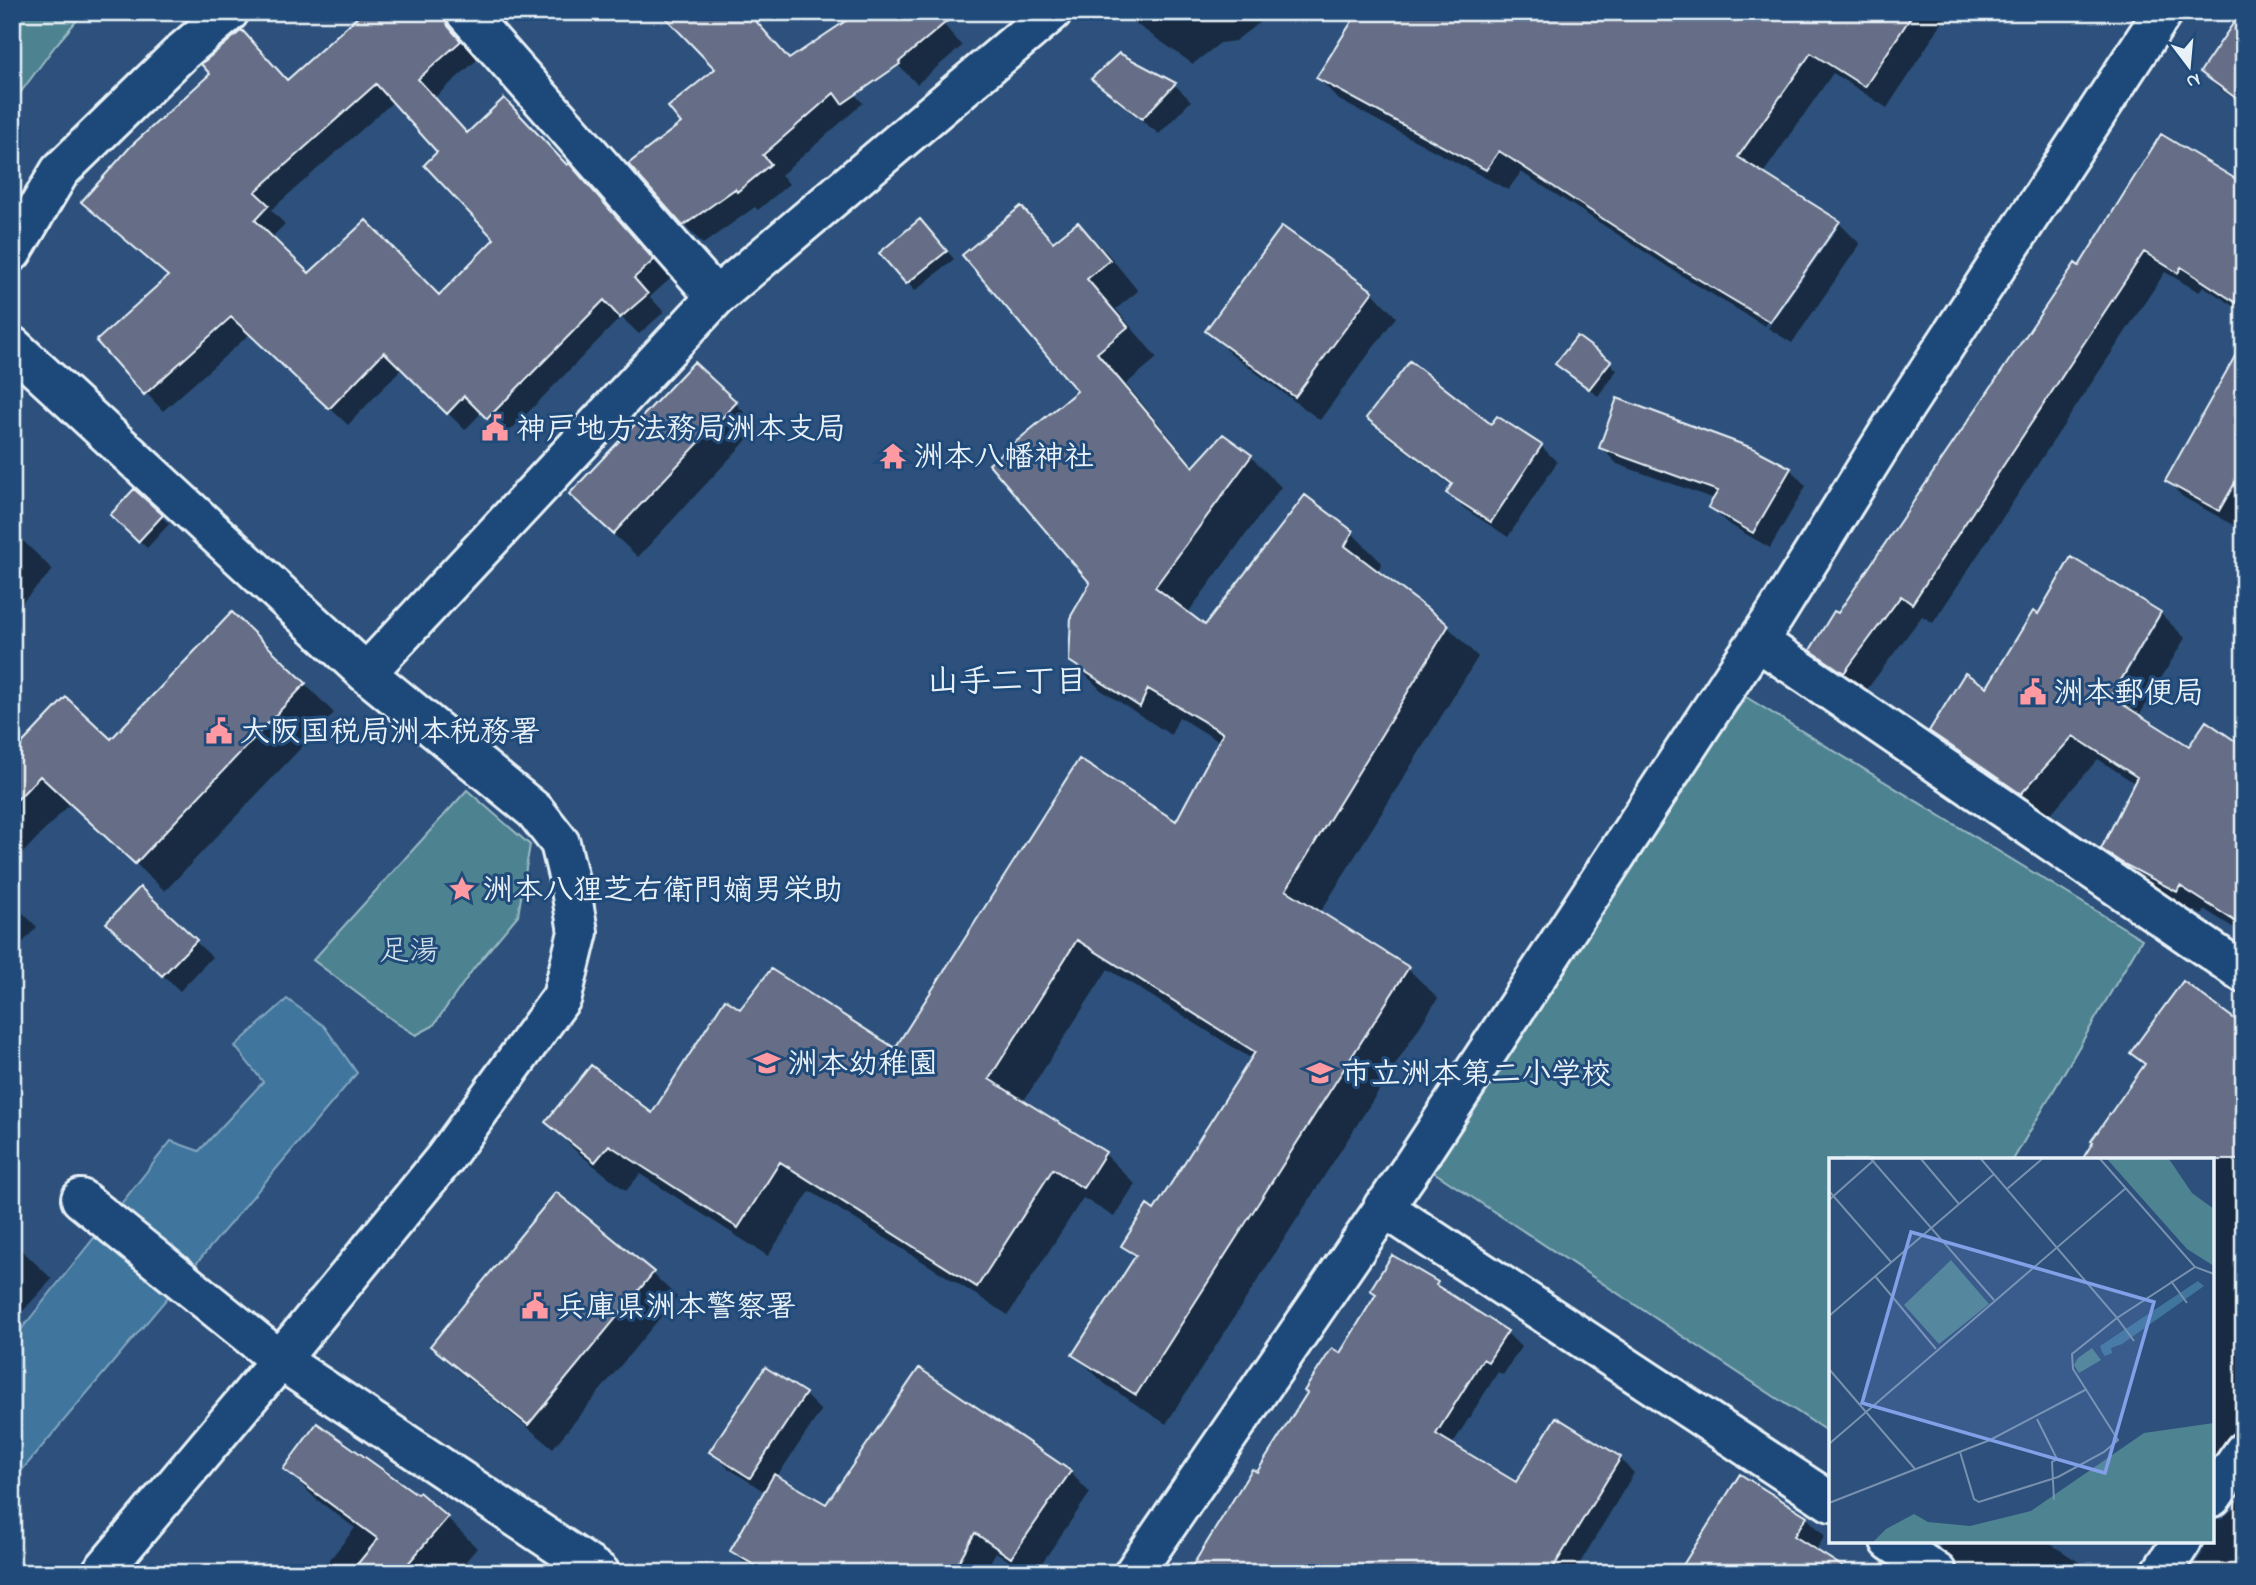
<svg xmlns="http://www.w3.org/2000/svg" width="2256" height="1585" viewBox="0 0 2256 1585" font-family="'Indie Flower','Klee One',sans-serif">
<rect width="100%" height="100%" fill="#2d517c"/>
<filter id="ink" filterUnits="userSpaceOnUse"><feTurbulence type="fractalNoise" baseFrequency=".0143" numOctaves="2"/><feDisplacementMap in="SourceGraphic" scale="14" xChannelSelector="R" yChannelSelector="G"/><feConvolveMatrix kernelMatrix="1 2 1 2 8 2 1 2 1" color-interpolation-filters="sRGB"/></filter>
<g filter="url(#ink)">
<path fill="#4e8391" stroke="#9bbac4" stroke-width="2" d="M 12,12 L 84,12 L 55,46 L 12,104 Z
M 1746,697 L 2142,939 L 2013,1160 L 1831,1160 L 1831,1434 L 1417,1161 Z
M 467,790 L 530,845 L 518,915 L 474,968 L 433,1026 L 416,1035 L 398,1024 L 313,960 Z"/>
<path fill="#40759d" stroke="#83a7c1" stroke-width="2" d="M 287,999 L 324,1026 L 357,1073 L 12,1482 L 12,1341 L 171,1141 L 199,1151 L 263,1082 L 235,1046 Z"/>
<path fill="#0007" fill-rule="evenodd" d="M 352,12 L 453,12 L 466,46 L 478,59 L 434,98 L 467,135 L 567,167 L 586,183 L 670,279 L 650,297 L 664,312 L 639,334 L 621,317 L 506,435 L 482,412 L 465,430 L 402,368 L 348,425 L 250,334 L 163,411 L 98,341 L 169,277 L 84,202 L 287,81 L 358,19 ZM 394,101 L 440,152 L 496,239 L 439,298 L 309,275 L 271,238 L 285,224 L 271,210 Z
M 662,12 L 755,12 L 751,15 L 790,60 L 809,48 L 863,103 L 781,175 L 789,184 L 758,210 L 755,207 L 703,244 L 684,225 L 684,123 L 717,69 Z
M 855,12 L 933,12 L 962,46 L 917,84 L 897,64 Z
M 1124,12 L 1273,12 L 1235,41 L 1220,43 L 1193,64 L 1136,24 Z
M 1456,12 L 1949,12 L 1887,108 L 1833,73 L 1762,175 L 1839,223 L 1860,244 L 1792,343 L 1768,328 L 1839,226 L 1835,226 L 1765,326 L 1690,281 L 1521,172 L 1508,190 L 1339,100 L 1318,78 Z
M 2244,18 L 2244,106 L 2217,87 L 2202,72 Z
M 1119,55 L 1175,85 L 1191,101 L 1159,134 L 1109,95 L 1093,79 Z
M 2244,186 L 2244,313 L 2203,286 L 2199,292 L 2165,272 L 1933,623 L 1922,616 L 1865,692 L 1832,670 L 1812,649 L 1838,616 L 2080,269 Z
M 1021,208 L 1055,243 L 1078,224 L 1108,254 L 1138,291 L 1116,309 L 1157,358 L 1126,384 L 1195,467 L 1251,457 L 1281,487 L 1187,614 L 1205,627 L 1306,498 L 1352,533 L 1382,563 L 1377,573 L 1448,627 L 1478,657 L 1320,913 L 1407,968 L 1438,998 L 1166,1424 L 1105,1384 L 1074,1354 L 1136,1258 L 1123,1245 L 1155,1212 L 1252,1059 L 1108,969 L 1023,1102 L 1105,1154 L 1135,1184 L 1114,1217 L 1083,1198 L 1008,1315 L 810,1191 L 768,1256 L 640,1174 L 626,1191 L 577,1152 L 547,1122 L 652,1116 L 741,1011 L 896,1050 L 1177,823 L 1220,742 L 1179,717 L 1171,735 L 1101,690 L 1070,660 L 1093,583 L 1079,391 Z
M 928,229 L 954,259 L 915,291 L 882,253 Z
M 1372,292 L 1396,317 L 1320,420 L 1232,355 L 1208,331 Z
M 1609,362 L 1617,370 L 1598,396 L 1557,364 Z
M 2244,395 L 2244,511 L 2235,526 L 2183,497 L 2167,481 Z
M 735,403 L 759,427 L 638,557 L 596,518 Z
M 1368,418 L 1492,427 L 1541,446 L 1557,462 L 1508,537 L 1465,509 L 1449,493 L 1453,487 L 1384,434 Z
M 1601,447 L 1790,469 L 1806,486 L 1770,548 L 1727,523 L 1711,507 L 1715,499 L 1617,464 Z
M 134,491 L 169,524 L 147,548 L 112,515 Z
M 12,530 L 53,570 L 12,613 Z
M 2160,613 L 2185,638 L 2139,716 L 2189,749 L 2244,749 L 2244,934 L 2205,910 L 2202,915 L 2149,888 L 2128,873 L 2103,848 L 2136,784 L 2098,759 L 2047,818 L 1956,756 L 1931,731 L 1987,690 L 2038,616 ZM 2156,617 L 2160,617 L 2108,705 L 2105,703 Z
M 305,684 L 334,713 L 165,891 L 71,803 L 12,864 L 12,757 L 111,741 Z
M 12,902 L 37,927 L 12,954 Z
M 124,939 L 195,941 L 212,957 L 180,991 Z
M 2244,1075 L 2244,1427 L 2219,1467 L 2212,1505 L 2212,1160 Z
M 12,1241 L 52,1279 L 12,1323 Z
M 652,1273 L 677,1297 L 553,1448 L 457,1370 L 433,1346 Z
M 1437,1284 L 1448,1295 L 1507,1333 L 1521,1347 L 1503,1375 L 1498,1372 L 1452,1445 L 1517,1485 L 1620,1459 L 1634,1473 L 1574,1573 L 1187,1573 L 1201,1550 L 1203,1552 L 1341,1356 Z
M 804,1394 L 821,1411 L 776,1478 L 826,1506 L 1070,1472 L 1090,1493 L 1035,1573 L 1026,1573 L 996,1552 L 984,1573 L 755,1573 L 732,1551 L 765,1492 L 728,1468 L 712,1452 Z
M 285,1469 L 417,1497 L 419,1494 L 447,1518 L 477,1548 L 456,1573 L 319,1573 L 355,1528 L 316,1499 Z
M 2244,1493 L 2244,1573 L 2189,1573 L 2202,1554 L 2205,1541 L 2212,1541 L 2212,1520 L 2221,1519 L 2231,1511 Z
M 1806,1517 L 1825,1536 L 1815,1551 L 1704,1573 Z
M 1942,1541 L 2046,1541 L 2096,1573 L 1960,1573 L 1959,1566 L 1939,1546 Z"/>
<path fill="#656e86" stroke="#e8f1f8" stroke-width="2" fill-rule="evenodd" d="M 363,12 L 444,12 L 448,26 L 461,41 L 418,79 L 467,133 L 504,98 L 567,165 L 569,163 L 654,260 L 634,278 L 648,294 L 620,318 L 604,300 L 487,419 L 464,396 L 447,414 L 384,352 L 329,409 L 231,317 L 144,395 L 96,341 L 168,276 L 81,202 L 131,146 L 210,74 L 201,64 L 242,30 L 287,80 ZM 376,84 L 437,152 L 424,165 L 494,239 L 439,295 L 366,220 L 309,273 L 255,220 L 269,205 L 255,192 Z
M 660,12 L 748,12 L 789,59 L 859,12 L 958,12 L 899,62 L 900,64 L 842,104 L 834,93 L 763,155 L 771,164 L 737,192 L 735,189 L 683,226 L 628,164 L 681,123 L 668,107 L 715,69 Z
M 1358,12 L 1914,12 L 1865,87 L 1811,53 L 1738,157 L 1840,221 L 1770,322 L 1666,260 L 1499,151 L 1486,170 L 1316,78 Z
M 2241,12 L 2244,12 L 2244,104 L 2200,72 Z
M 1119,53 L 1176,83 L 1142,119 L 1091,79 Z
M 2161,134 L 2244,184 L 2244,308 L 2181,267 L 2178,273 L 2144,252 L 1912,604 L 1901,596 L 1844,673 L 1810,650 L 1834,611 L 1838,613 L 2075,263 L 2079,266 Z
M 1021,206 L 1053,242 L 1078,222 L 1110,260 L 1087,279 L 1128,327 L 1097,353 L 1193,467 L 1223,434 L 1252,455 L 1155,587 L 1205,625 L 1305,495 L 1353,531 L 1345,546 L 1449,625 L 1286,890 L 1409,967 L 1136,1395 L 1072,1355 L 1136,1255 L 1121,1246 L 1147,1205 L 1154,1210 L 1255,1052 L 1077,940 L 989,1079 L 1106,1152 L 1083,1188 L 1053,1169 L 977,1287 L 780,1162 L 738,1228 L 609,1145 L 595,1162 L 545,1122 L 591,1065 L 652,1113 L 725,999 L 740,1009 L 771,969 L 895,1048 L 1079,759 L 1176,821 L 1223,733 L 1148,689 L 1140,707 L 1069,661 L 1071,616 L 1090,583 L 989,464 L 1077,391 L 962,255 Z
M 920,219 L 947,251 L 906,284 L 879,253 Z
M 1282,226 L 1373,291 L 1295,397 L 1205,331 Z
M 1577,336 L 1611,361 L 1589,389 L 1555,364 Z
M 2244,340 L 2244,467 L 2219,511 L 2165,481 Z
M 1410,361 L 1491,424 L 1497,416 L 1542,445 L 1491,522 L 1446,493 L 1452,484 L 1366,418 Z
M 694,362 L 737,402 L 613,534 L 569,494 Z
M 1617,398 L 1755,449 L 1791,468 L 1753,533 L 1708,507 L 1718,491 L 1599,448 Z
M 134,489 L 163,515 L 138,542 L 110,515 Z
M 2071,557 L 2161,612 L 2111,697 L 2189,746 L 2206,721 L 2244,747 L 2244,927 L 2180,886 L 2177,892 L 2122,863 L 2101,849 L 2137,777 L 2073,736 L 2021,794 L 1929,731 L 1965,673 L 1987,687 L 2033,611 L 2038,614 Z
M 232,612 L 306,683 L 135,864 L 40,776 L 12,805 L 12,754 L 66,697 L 111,739 Z
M 140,887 L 197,940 L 162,976 L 106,923 Z
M 2183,981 L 2244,1026 L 2244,1160 L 2082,1160 L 2093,1142 L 2091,1141 L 2145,1064 L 2130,1053 Z
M 556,1192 L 654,1272 L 528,1425 L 430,1346 Z
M 1392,1255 L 1438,1282 L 1436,1285 L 1508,1331 L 1488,1362 L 1483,1359 L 1436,1434 L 1516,1482 L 1556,1417 L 1621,1457 L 1550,1573 L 1188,1573 L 1252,1469 L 1257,1472 L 1307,1393 L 1304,1391 L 1332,1348 L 1340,1353 L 1376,1294 L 1370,1290 Z
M 765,1367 L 806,1393 L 750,1478 L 709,1452 Z
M 919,1368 L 1071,1471 L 1011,1558 L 975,1533 L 952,1573 L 768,1573 L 730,1551 L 774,1474 L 826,1504 Z
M 317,1423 L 417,1494 L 419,1492 L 448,1517 L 400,1573 L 350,1573 L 378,1539 L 283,1469 Z
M 1740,1474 L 1807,1516 L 1794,1536 L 1853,1573 L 1678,1573 Z"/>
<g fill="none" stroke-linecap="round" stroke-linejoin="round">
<g stroke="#e8f1f8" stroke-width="44">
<path id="minor" d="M 465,12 L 716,297
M 12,252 L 60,171 L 182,52 L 229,12
M 12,346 L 366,673 L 535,811 L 560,843 L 570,884 L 578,932 L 562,997 L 445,1158 L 280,1360 L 81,1199
M 1758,641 L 2244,973
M 366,673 L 716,297 L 1052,12
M 1383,1207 L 1831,1502
M 2212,1497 L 2244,1451
M 1890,1541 L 1937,1573
M 101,1573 L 280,1360 L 600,1573
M 1134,1573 L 1410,1170 L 1738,669 L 1774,617 L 1902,411 L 2163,12
M 2161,1573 L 2182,1541"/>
</g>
<use href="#minor" stroke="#1f4a7a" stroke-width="38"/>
</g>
</g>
<defs>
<g id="civic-bare" transform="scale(2.1)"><path d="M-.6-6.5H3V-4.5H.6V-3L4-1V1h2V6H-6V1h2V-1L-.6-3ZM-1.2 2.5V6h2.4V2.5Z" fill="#ff9aa2" stroke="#1f4a7a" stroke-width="2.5" paint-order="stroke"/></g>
<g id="temple-bare" transform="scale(2.1)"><path d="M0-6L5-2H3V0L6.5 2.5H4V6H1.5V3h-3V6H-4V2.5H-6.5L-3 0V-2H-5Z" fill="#ff9aa2" stroke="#1f4a7a" stroke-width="2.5" paint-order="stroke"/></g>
<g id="sight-bare" transform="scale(2.1)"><path d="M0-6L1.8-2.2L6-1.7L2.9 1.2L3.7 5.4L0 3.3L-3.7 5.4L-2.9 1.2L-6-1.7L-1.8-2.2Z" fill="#ff9aa2" stroke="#1f4a7a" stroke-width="2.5" paint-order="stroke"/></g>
<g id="school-bare" transform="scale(2.1)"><path d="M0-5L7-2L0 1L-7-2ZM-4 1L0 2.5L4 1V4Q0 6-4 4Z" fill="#ff9aa2" stroke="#1f4a7a" stroke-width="2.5" paint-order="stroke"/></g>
</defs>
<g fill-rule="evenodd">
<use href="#civic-bare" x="495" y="428"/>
<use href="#temple-bare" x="893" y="456"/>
<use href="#civic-bare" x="2033" y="692"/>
<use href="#civic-bare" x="219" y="731"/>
<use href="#sight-bare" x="462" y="889"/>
<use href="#school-bare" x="767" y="1063"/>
<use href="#school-bare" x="1320" y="1073"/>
<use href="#civic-bare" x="535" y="1306"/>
</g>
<g text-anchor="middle" stroke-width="6" stroke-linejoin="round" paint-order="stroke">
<g font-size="30" font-weight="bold" fill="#e8f1f8" stroke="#1f4a7a" text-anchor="start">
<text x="516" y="438">神戸地方法務局洲本支局</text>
<text x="914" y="466">洲本八幡神社</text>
<text x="2054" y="702">洲本郵便局</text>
<text x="240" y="741">大阪国税局洲本税務署</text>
<text x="483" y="899">洲本八狸芝右衛門嫡男栄助</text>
<text x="788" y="1073">洲本幼稚園</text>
<text x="1341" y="1083">市立洲本第二小学校</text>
<text x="556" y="1316">兵庫県洲本警察署</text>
</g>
<g font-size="30" fill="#d1e0e9" stroke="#1f4a7a">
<text x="409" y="960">足湯</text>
</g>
<g font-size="32" font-weight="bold" fill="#e8f1f8" stroke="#1f4a7a">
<text x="1007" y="691">山手二丁目</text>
</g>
</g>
<g transform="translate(1829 1158)">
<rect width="385" height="385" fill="#2d517c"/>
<path d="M 278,1 L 340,1 L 363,35 L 385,51 L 385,108 L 358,91 ZM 122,102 L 160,146 L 110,186 L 75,147 ZM 263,190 L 272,202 L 250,215 L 245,207 L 249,200 ZM 385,265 L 385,384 L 44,384 L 57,371 L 85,356 L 99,364 L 141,368 L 202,353 L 315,275 Z" fill="#4e8391"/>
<path d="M 369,123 L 375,128 L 293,186 L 282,190 L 283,195 L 276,198 L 273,194 L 271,188 Z" fill="#40759d"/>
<path fill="none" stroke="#7891ae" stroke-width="2" d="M 42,1 L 165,142M 92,1 L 130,46M 152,1 L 288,160 L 366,109M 271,1 L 366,109 L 385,116M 178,31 L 213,1M 0,33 L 62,104M 0,42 L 45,2M 46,118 L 107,191M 342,123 L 358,145M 0,158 L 165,16M 0,211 L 86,311M 208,261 L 228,301 L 223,304 L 225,342M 0,286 L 297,30M 131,294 L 145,341 L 150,344 L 229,319 L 275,294 L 289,282 L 244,211 L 243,196 L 288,160 L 305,183M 0,345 L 161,282 L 258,231"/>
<path fill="#82a0e8" fill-opacity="0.15" stroke="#82a0e8" stroke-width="3.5" d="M 82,74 L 325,144 L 276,315 L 33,245 Z"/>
<rect width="385" height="385" fill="none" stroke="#e8f1f8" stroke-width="3.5"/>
</g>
<rect width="2256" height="1585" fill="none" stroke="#1f4a7a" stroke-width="42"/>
<rect x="21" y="21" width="2214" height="1543" fill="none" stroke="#e8f1f8" stroke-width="2.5" filter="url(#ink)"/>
<g transform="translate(2189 66) rotate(164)" stroke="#1f4a7a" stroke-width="5" paint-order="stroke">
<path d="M0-5L12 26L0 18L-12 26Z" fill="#e8f1f8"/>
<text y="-10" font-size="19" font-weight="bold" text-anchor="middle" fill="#e8f1f8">N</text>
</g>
</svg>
